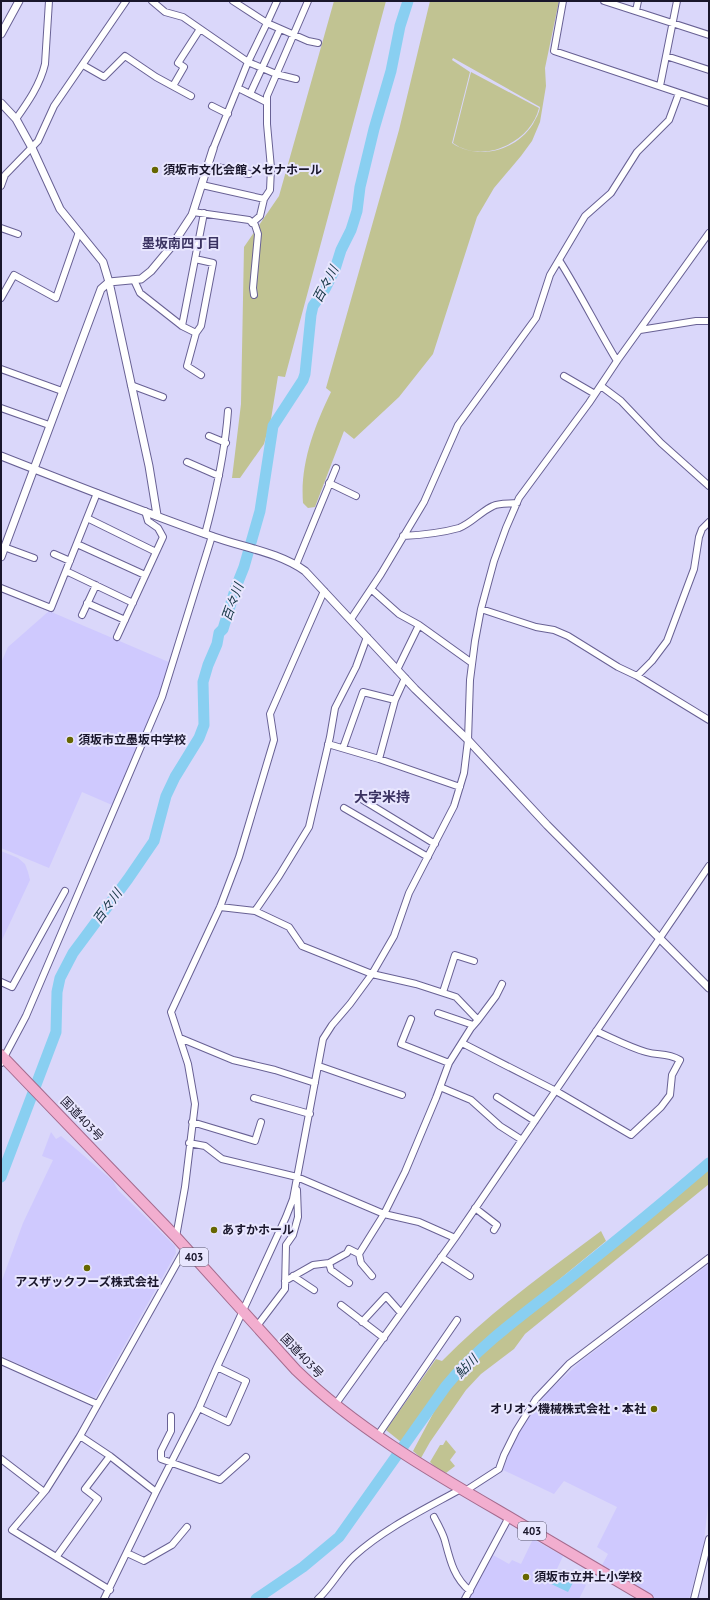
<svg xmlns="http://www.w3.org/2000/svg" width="710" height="1600" viewBox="0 0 710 1600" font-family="'PT Sans','Noto Sans JP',sans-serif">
<rect width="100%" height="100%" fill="#dad7fa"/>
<path fill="#cfc9fe" d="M 49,611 L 171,663 L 162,688 L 112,805 L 82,792 L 49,868 L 1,848 L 1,663 L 8,647 Z
M 1,851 L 18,858 L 25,864 L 28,872 L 30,880 L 1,942 Z
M 51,1132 L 56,1139 L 61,1136 L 113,1181 L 118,1190 L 175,1246 L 176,1253 L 95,1398 L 1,1356 L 1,1283 L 23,1223 L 53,1160 L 42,1156 Z
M 709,1264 L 709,1496 L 704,1542 L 689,1599 L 656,1599 L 601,1567 L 608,1554 L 597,1547 L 617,1507 L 564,1481 L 554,1494 L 503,1470 L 512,1444 L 525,1420 L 549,1391 L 580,1362 Z
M 533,1539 L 563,1556 L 557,1569 L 586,1585 L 579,1599 L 469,1599 L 493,1555 L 509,1564 L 512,1560 L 521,1564 Z"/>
<path fill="#c1c392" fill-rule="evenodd" d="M 334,1 L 386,1 L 285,377 L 278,376 L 271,419 L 264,444 L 240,478 L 232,478 L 241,404 L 244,247 L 279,196 Z
M 430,1 L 559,1 L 545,68 L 546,86 L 540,122 L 532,141 L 521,156 L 494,188 L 477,217 L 433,354 L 399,397 L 354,439 L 344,431 L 315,507 L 308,508 L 303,503 C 300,464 314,427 331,392 L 326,388 L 399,130 ZM 453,58 L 540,107 C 539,114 536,118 533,124 C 516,151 478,161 452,143 L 470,72 L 452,60 Z
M 471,72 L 539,108 C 531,142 483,165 453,143 Z
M 709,1168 L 709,1184 L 525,1334 L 514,1349 L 481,1374 L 466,1390 L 430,1442 L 421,1458 L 413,1451 L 443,1395 L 460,1372 L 470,1362 L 519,1321 L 624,1238 Z
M 601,1231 L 606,1241 L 465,1357 L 449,1375 L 406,1446 L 386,1430 L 436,1359 L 442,1361 C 490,1312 546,1272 601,1231 Z
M 446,1440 L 456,1452 L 450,1460 L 455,1466 L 446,1473 L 436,1468 L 430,1462 L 440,1445 L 443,1445 Z"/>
<path fill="#89cff1" d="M 554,1569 L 575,1579 L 568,1592 L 547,1582 Z"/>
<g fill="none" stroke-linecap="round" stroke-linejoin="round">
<path stroke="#89cff1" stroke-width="11" d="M 1,1177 L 56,1032 L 57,992 L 60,978 L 73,953 L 128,879 L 154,841 L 166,796 L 175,777 L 199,738 L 204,725 L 203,682 L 208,665 L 217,644 L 219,633 L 223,629 L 236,587 L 244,567 L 260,511 L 273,426 L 303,380 L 305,374 L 311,315 L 313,306 L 325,289 L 335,269 L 341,250 L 351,230 L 357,211 L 360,187 L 374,129 L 391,71 L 400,26 L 408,1
M 256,1599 L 303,1567 L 339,1537 L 446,1386 C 483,1341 531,1309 576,1273 C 621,1237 666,1200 709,1163"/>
<g stroke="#686194" stroke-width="8">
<path id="minor" d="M 152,1 L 165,12 L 183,17 L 248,62 L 276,74 L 296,79
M 233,1 L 267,23 L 277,1
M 563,1 L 554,51 L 709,103
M 604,1 L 709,35
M 636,11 L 638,1
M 666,56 L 709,70
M 83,65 L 104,77 L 125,56 L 156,77 L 191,96
M 173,86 L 184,67 L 178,63 L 200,29
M 660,86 L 677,1
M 238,88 L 266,102
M 250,94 L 280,29
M 212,106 L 228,114
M 16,119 C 28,102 40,85 45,64 L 49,1
M 213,149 L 248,62 L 267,23 L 308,41 L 318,43
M 208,165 L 249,174
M 202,185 L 264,199 L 270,190 L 271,168 L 267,124 L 267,96 L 308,1
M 1,186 L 5,175 L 38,141 L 54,106 L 126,1
M 193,212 L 249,220 L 255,225 L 258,234 L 253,288 L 254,295
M 252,223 L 260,216 L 264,199
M 1,228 L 18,234
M 195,259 L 213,263 L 201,326 L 196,333
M 559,260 C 580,293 597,328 617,361
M 134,280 L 140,293 L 182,326 L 196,333 L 187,366 L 201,375
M 1,298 L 14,275 L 56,298 L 79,232
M 182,326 L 204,213
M 640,330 L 696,321 L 709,321
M 1,369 L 62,391
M 564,376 L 595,394
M 131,385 L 163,397
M 601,386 L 621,401 L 661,443 L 709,486
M 1,408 L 49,425
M 209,436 L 226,443
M 187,462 L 219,476
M 329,483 L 356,496
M 87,518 L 156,552
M 205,534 C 216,493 225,453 228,411
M 403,536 C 422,535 441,533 459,528 C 472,523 480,512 493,506 C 499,503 510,504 517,503
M 77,544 L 145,575
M 4,547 L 34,558
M 54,554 L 70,561
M 296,565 L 336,468
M 66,571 L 133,603
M 1,588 L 51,608 L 97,493
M 371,589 L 399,614 L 419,625
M 87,603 L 125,620
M 481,609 L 536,627 L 554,630 L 568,636 L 618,667 L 637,676 L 709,720
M 82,615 L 96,585
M 351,619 L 381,574 L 424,502 L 458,425 L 536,318 L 550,275 L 585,216 L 611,193 L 637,152 L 669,120 L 679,93
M 117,637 L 163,537 L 158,528 L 148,521 L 145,511
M 397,670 L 419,625 L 472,663
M 637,676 L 652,661 L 667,641 L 694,569 L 699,537 L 702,529 L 709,522
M 328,744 L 379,759 L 460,787
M 343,748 L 363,692 L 395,700
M 379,759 L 395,700 L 405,678
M 363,800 L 435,844
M 344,808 L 428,857
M 220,907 L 255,911 L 289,927 L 302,946 L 372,974 L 416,984 L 456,997 L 478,1020 L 471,1028 L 449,1063 L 436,1098 L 405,1172 L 384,1214 L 359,1254 L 361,1263 L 372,1276
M 255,911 L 279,876 L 309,827 L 330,737 L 335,708 L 356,667 L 367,637
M 1,982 L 12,987 L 65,891
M 443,992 L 455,955 L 474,961
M 438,1013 L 473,1025
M 411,1019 L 401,1044 L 449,1063
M 478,1020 L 496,996 L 502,984
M 180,1038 L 233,1060 L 275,1070 L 315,1083
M 462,1043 L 556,1091 L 631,1135 L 661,1107 L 670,1095 L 672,1075 L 680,1060 C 666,1052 659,1056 646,1052 C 629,1047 612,1038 596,1031
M 1,1063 L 26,1016 L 162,697 L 212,536
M 319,1066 L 402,1095
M 440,1087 L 471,1100 L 500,1126 L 522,1140
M 497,1097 L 535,1121
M 254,1098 L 310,1114
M 192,1122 L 255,1141 L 261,1122
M 189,1143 L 205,1146 L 222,1159 L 297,1177 L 384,1214 L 419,1222 L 455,1238
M 475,1208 L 497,1225 L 494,1230
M 176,1237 L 185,1187 L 195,1104 L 188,1064 L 171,1012 L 220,907 L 239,857 L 274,740 L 270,714 L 324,591
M 441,1257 L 470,1276
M 329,1263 L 331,1270 L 349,1283
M 293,1276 L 314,1290
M 285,1281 L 313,1265 L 329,1263 L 347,1253 L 349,1249 L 359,1254
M 341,1305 L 384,1338
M 362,1322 L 386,1296 L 401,1313
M 257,1326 L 285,1289 L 286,1245 L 293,1235 L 298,1217 L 297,1190
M 1,1361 L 97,1404
M 335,1405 L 455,1238 L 709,866
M 199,1408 L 228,1422 L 246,1381 L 217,1367
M 171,1416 L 171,1431 L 161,1451 L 161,1459 L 220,1480 L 246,1457
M 378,1435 L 457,1320
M 80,1436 L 110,1456 L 156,1492
M 1,1459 L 44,1492
M 465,1491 L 499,1469 L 504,1455 L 516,1431 L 536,1399 L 569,1364 L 709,1258
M 434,1517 C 438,1525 443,1533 445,1541 C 450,1560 454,1578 470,1591
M 127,1553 L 144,1561 L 172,1545 L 187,1527
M 57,1556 L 98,1499 L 85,1489 L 110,1456
M 110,1590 L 12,1530 L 46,1490 L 80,1436 L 186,1247
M 104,1599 L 156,1492 L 199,1408 L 217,1367 L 286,1217 L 293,1199 L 323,1039 L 332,1025 L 350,1004 L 372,974 L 394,936 L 409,893 L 454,806 L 464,773 L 468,740 L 470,680 L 475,641 L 481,609 L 494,561 L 506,528 L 519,498 L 589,403 L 617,361 L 709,233
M 318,1599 C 332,1586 340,1569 354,1556 C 385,1528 425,1509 461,1489
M 465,1599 L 509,1517
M 694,1599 L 709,1539"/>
</g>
<g stroke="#686194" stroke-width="9">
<path id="tertiary" d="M 1,34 L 19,1
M 1,103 L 16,119 L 32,148 L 60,209 L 103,262 L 109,282 L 149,466 L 157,515
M 1,456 C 72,484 143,512 214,537 C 245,548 278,552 305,571 L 415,689 L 468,740 L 547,825 L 709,988
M 1,557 L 101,289 L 109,282 L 141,279 L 151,271 L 171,247 L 192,215 L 213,149"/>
</g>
<g stroke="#a46b8e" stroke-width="12">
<path id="trunk" d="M 1,1055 L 176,1237 L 296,1370 C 355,1427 428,1470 499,1511 C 549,1540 598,1570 648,1599"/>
</g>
<use href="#minor" stroke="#fff" stroke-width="6"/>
<use href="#tertiary" stroke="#fff" stroke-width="7"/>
<use href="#trunk" stroke="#f2aecf" stroke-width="10"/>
</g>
<g fill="#660" stroke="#e8e6fe" stroke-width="1.5">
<circle cx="155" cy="170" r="4"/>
<circle cx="70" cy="740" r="4"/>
<circle cx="214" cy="1230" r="4"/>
<circle cx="87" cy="1268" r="4"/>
<circle cx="654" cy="1409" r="4"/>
<circle cx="526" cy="1577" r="4"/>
</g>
<g text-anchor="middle" stroke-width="4" stroke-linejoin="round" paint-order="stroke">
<g fill="#e8e6fe" stroke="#57546a" stroke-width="1">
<rect x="180" y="1248" width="28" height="18" rx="3"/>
<rect x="518" y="1522" width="28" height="18" rx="3"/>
</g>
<g font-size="11" font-weight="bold" fill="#19162b">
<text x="194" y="1261">403</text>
<text x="532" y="1535">403</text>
</g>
<g font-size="12" font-weight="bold" fill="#19162b" stroke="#e8e6fe" text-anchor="start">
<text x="163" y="174">須坂市文化会館 メセナホール</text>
<text x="78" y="744">須坂市立墨坂中学校</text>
<text x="222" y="1234">あすかホール</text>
<text x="87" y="1286" text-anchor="middle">アスザックフーズ株式会社</text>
<text x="646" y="1413" text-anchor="end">オリオン機械株式会社・本社</text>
<text x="534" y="1581">須坂市立井上小学校</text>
</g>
<g font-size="12" fill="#19162b" stroke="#e8e6fe">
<text transform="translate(82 1119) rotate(46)" y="4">国道403号</text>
<text transform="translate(302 1356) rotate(46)" y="4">国道403号</text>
</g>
<g font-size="13" font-weight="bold" fill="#3a3261" stroke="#e8e6fe">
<text x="181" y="248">墨坂南四丁目</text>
</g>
<g font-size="13" font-style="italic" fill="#143543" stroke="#e8e6fe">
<text transform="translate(325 284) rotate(-62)" y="5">百々川</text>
<text transform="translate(232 602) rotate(-70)" y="5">百々川</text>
<text transform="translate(107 906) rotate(-54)" y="5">百々川</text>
<text transform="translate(466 1366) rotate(-46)" y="5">鮎川</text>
</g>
<g font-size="14" font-weight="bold" fill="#3a3261" stroke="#e8e6fe">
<text x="382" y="802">大字米持</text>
</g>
</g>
<rect width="710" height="1600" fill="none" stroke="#19162b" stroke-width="4"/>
</svg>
